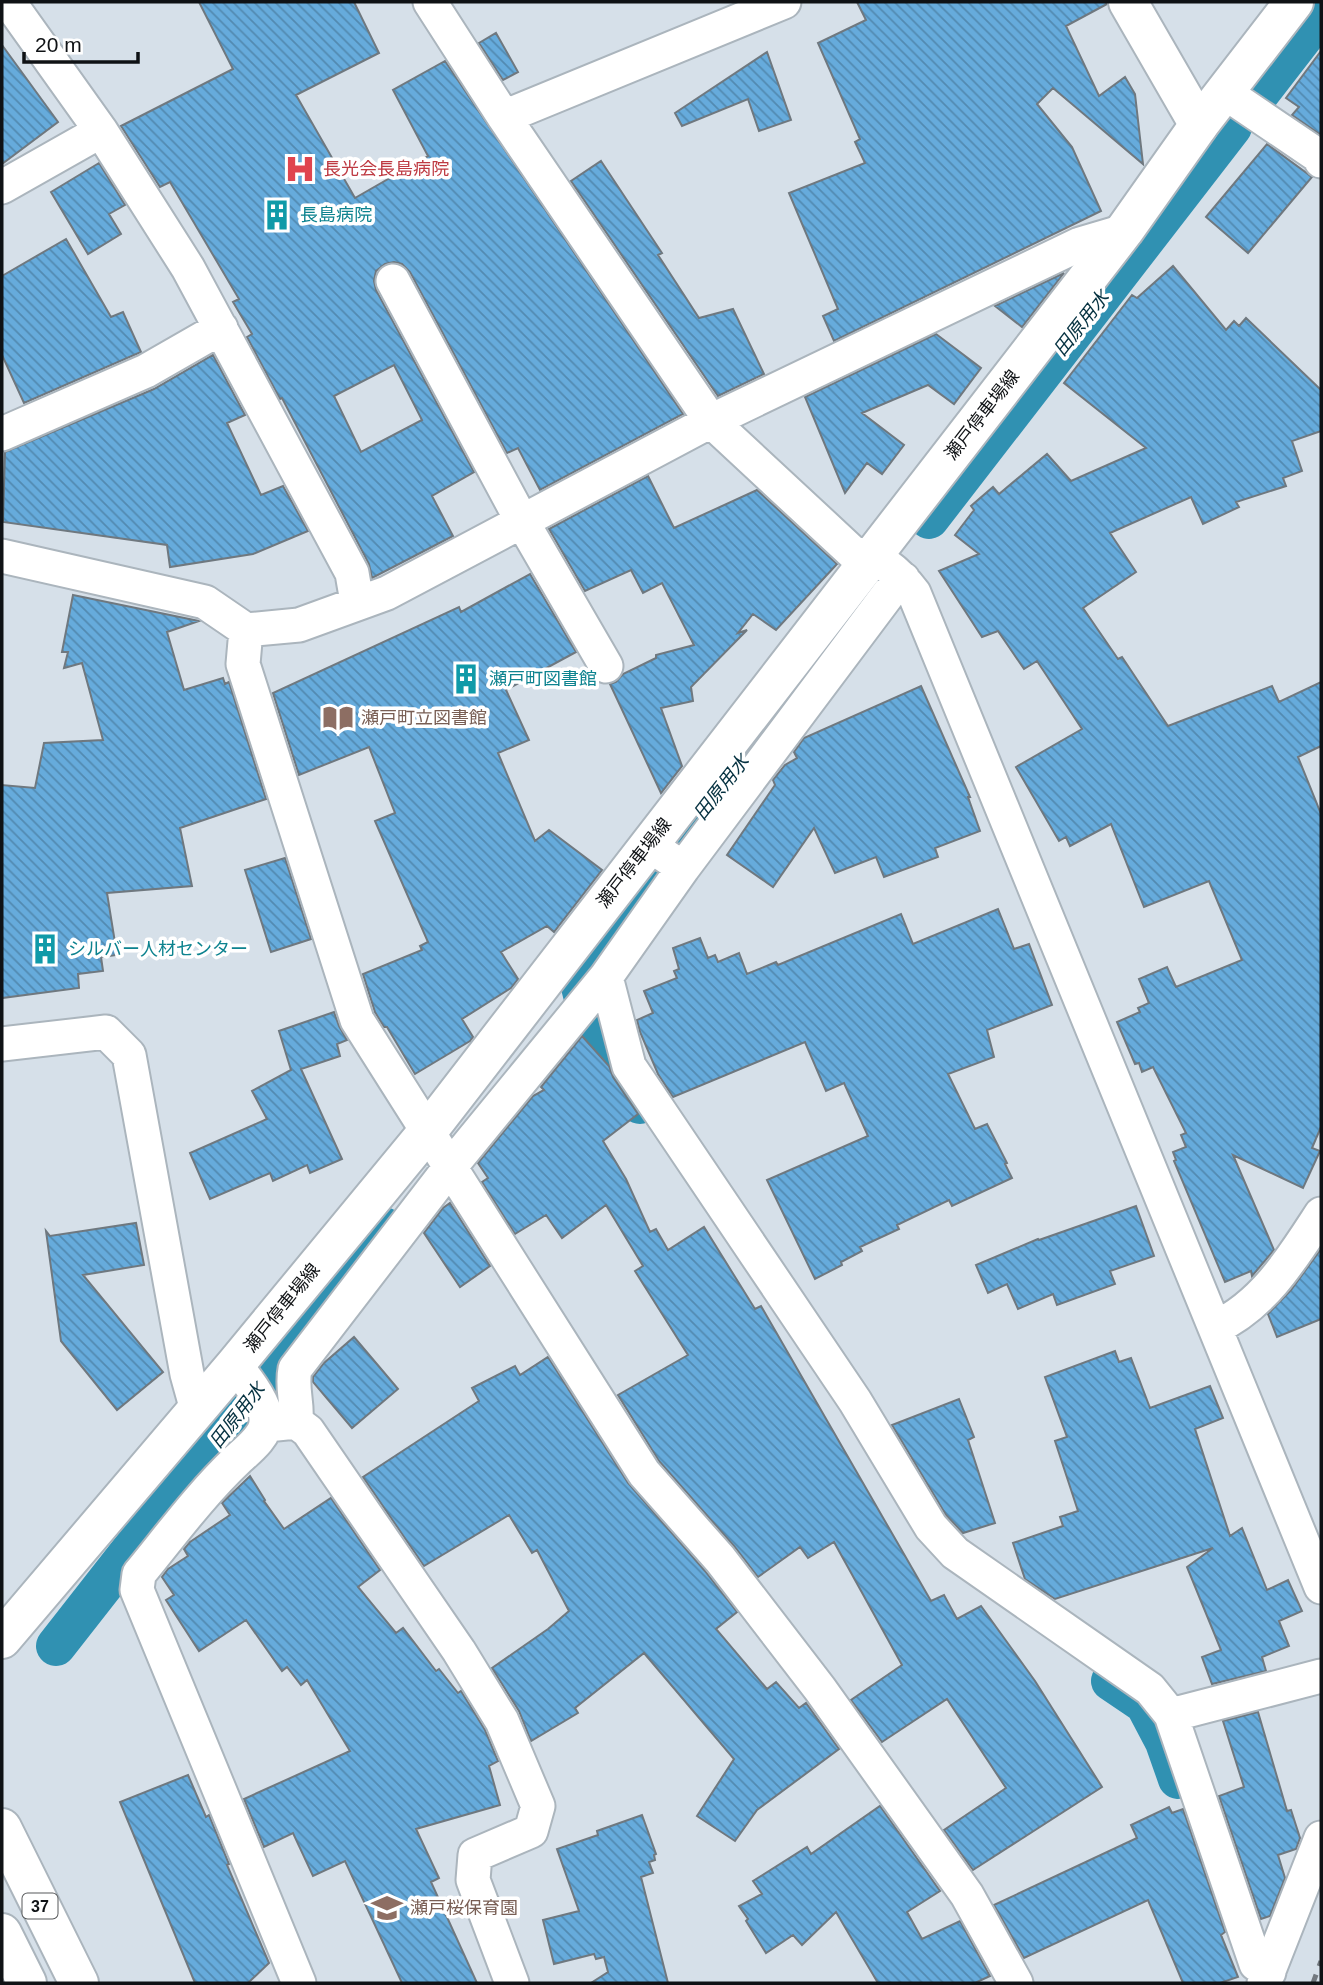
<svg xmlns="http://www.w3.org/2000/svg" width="1323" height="1985" viewBox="0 0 1323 1985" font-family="Helvetica,'Noto Sans JP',sans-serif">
<defs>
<pattern id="building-back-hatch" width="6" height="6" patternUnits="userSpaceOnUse" patternTransform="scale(1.75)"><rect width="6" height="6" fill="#66abdc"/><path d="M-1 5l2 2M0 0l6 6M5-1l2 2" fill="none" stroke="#528ab1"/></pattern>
</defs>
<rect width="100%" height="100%" fill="#d6e0e9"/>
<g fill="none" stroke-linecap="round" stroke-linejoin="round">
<path stroke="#3091b2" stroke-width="40" d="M 1259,94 L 1321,14
M 929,519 L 1232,127
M 640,1104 L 593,1034 L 577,971 L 794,693
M 56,1646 L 384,1227
M 1111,1681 L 1145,1704 L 1165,1742 L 1178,1779"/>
</g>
<path fill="url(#building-back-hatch)" stroke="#6f787f" stroke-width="2" fill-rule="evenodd" d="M 199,2 L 354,2 L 379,53 L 296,95 L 355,198 L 428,156 L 393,90 L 445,61 L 683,414 L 540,490 L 518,448 L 507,453 L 410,272 L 402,264 L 394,262 L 385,264 L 376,271 L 374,281 L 376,290 L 474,472 L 432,496 L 453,536 L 372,578 L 369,564 L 282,398 L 280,399 L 247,337 L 252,334 L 233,302 L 239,299 L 170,182 L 160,187 L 121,126 L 233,69 ZM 394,365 L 422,420 L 361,452 L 334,396 Z
M 857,2 L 1106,2 L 1107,4 L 1066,26 L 1099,96 L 1125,77 L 1135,94 L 1143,164 L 1053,88 L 1037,104 L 1072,147 L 1101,211 L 834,341 L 823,316 L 838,309 L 789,193 L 865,163 L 855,142 L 860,139 L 818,43 L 866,20 Z
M 496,33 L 518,72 L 503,80 L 479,43 Z
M 2,45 L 58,122 L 2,164 Z
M 1321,51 L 1321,135 L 1292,115 L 1299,107 L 1286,98 Z
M 767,52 L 791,120 L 759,131 L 748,99 L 682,126 L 675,113 Z
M 1267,144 L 1312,177 L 1248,253 L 1206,217 Z
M 601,161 L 662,253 L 658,255 L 699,318 L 733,309 L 764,374 L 718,396 L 571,181 Z
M 99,163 L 125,205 L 109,214 L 121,234 L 88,254 L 51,192 Z
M 66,239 L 111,317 L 123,312 L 141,352 L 24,403 L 2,355 L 2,276 Z
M 1173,266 L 1226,330 L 1234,321 L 1239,326 L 1246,318 L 1321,390 L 1321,431 L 1292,441 L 1302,471 L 1283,478 L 1286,486 L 1236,502 L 1239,507 L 1203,524 L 1191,497 L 1110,533 L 1136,572 L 1083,608 L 1118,659 L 1122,657 L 1168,726 L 1272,686 L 1279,702 L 1321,682 L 1321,746 L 1298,757 L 1321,814 L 1321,1127 L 1312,1148 L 1320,1151 L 1303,1188 L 1233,1155 L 1274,1250 L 1252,1276 L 1251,1271 L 1225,1282 L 1174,1161 L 1176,1160 L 1173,1152 L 1186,1147 L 1181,1135 L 1186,1133 L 1153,1067 L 1142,1072 L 1139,1063 L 1135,1064 L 1117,1022 L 1140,1012 L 1138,1008 L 1149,1003 L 1139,979 L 1167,967 L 1176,987 L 1242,960 L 1209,881 L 1144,907 L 1111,824 L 1070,846 L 1066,837 L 1059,841 L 1016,767 L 1082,729 L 1037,661 L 1024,669 L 998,631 L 982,637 L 939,571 L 979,554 L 955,535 L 974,510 L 971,506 L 993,487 L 999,494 L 1047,454 L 1071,481 L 1146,448 L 1064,383 L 1132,295 L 1137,298 Z
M 1064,273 L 1022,327 L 995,306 Z
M 936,334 L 981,368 L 954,404 L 928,385 L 862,413 L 904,445 L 882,474 L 867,463 L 845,493 L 805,397 Z
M 213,355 L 245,415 L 227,423 L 261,495 L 283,486 L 308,531 L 253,554 L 170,567 L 167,545 L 3,522 L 5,452 L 154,389 Z
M 648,476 L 674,528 L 757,490 L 837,564 L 776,630 L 753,614 L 738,633 L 747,630 L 691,687 L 693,701 L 661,708 L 682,766 L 661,793 L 610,684 L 616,682 L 623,674 L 656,658 L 656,655 L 694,645 L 662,583 L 643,593 L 631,570 L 585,591 L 549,529 Z
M 530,574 L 576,652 L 506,690 L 529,740 L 498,753 L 535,841 L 549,830 L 602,870 L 554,932 L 547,926 L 501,952 L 518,979 L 511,988 L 462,1019 L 473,1037 L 470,1041 L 415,1074 L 387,1027 L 384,1027 L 375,1012 L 363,974 L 422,950 L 420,946 L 428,942 L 375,821 L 395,813 L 369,747 L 299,775 L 273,693 L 459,607 L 461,612 Z
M 73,595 L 199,621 L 167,632 L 184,690 L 223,678 L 225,684 L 229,682 L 266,799 L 180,828 L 192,886 L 107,893 L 117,955 L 101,957 L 103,971 L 78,974 L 79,988 L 2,998 L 2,785 L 35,788 L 44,743 L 103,740 L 82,663 L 64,668 L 68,652 L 62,652 Z
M 921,686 L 970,797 L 968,797 L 980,831 L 935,848 L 938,857 L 884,877 L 876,857 L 835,873 L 814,828 L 773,887 L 727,855 L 775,785 L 773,780 L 785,765 L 797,758 L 794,752 L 804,738 Z
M 285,858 L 311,939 L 271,952 L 245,870 Z
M 998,909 L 1014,949 L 1029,944 L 1052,1005 L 987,1030 L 994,1057 L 948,1074 L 975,1129 L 987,1124 L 1007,1163 L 1005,1164 L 1012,1178 L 952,1206 L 949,1200 L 897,1225 L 899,1229 L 860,1247 L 862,1251 L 841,1262 L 842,1265 L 815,1279 L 767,1180 L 868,1136 L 844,1083 L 826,1091 L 805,1042 L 673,1097 L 658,1074 L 640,1032 L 637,1020 L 653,1013 L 644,991 L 677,978 L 674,971 L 679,969 L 673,948 L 700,938 L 708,958 L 715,955 L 718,962 L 739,953 L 747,974 L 776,962 L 778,965 L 901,914 L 913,944 Z
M 334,1012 L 339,1026 L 347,1040 L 337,1044 L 340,1056 L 301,1069 L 342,1159 L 310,1173 L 307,1165 L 273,1181 L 270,1173 L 210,1199 L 190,1153 L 267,1119 L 252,1091 L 291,1070 L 279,1031 Z
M 582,1036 L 609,1066 L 613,1077 L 638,1114 L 603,1141 L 626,1179 L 650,1232 L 656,1229 L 668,1250 L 704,1227 L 755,1309 L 761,1306 L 931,1601 L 944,1595 L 957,1619 L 981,1606 L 1035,1681 L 1102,1787 L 973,1870 L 944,1830 L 1006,1788 L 947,1699 L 882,1742 L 851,1700 L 902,1665 L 834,1542 L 808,1558 L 800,1547 L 758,1577 L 734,1546 L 659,1461 L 618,1395 L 688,1355 L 635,1271 L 643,1266 L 606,1205 L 562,1238 L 546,1215 L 515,1234 L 482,1182 L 488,1178 L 478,1163 L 533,1096 L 544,1090 L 541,1087 Z
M 450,1203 L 490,1266 L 460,1287 L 424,1233 L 443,1208 Z
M 1136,1206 L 1154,1256 L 1110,1271 L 1115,1284 L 1057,1305 L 1053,1294 L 1018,1309 L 1007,1284 L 988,1293 L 976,1265 L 1038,1239 L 1039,1240 Z
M 136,1223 L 144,1265 L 83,1275 L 163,1372 L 117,1410 L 61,1341 L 46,1231 L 50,1236 Z
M 1321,1249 L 1321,1319 L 1277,1337 L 1268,1314 L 1291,1290 Z
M 354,1337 L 398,1389 L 352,1428 L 313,1382 L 313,1377 L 324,1363 Z
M 1115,1351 L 1119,1362 L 1131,1358 L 1150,1408 L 1210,1386 L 1223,1418 L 1195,1429 L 1230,1536 L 1242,1528 L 1267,1590 L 1288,1580 L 1302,1611 L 1279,1621 L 1289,1646 L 1262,1657 L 1266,1671 L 1212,1684 L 1202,1657 L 1221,1650 L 1187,1567 L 1213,1548 L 1055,1599 L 1025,1579 L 1013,1543 L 1063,1526 L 1060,1517 L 1078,1511 L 1055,1441 L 1067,1437 L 1045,1377 Z
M 548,1357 L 628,1483 L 705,1571 L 737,1612 L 716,1629 L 767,1689 L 776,1682 L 799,1708 L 806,1703 L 839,1749 L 757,1810 L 735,1841 L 697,1816 L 734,1759 L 644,1653 L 575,1708 L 578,1713 L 531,1741 L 519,1711 L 492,1668 L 548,1629 L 569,1611 L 537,1550 L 532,1553 L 509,1515 L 424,1566 L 363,1477 L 479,1401 L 472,1388 L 515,1366 L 520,1375 Z
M 959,1399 L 974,1437 L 968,1440 L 995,1523 L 963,1533 L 946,1515 L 892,1425 Z
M 250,1476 L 265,1500 L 264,1501 L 284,1529 L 331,1498 L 380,1570 L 358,1587 L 396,1633 L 403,1628 L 436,1671 L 439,1669 L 458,1693 L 461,1691 L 485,1730 L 498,1761 L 489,1766 L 500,1805 L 416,1829 L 439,1878 L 431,1882 L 477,1983 L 402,1983 L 345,1861 L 313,1876 L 293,1833 L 264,1847 L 244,1799 L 350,1751 L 307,1680 L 301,1685 L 287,1667 L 282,1671 L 246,1620 L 199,1651 L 166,1600 L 174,1595 L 162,1577 L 168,1569 L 188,1556 L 184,1549 L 190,1542 L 230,1515 L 222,1503 Z
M 1258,1712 L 1287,1811 L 1291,1810 L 1300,1838 L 1296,1849 L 1278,1855 L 1285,1878 L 1270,1916 L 1261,1919 L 1219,1796 L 1244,1787 L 1223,1721 Z
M 188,1775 L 206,1817 L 209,1815 L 229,1864 L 227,1865 L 269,1963 L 248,1983 L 195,1983 L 120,1802 Z
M 880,1806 L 940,1891 L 907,1912 L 922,1939 L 960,1921 L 990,1976 L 975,1983 L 878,1983 L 836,1912 L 802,1945 L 793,1935 L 766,1953 L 746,1921 L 748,1919 L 739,1906 L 762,1894 L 753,1881 L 807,1847 L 811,1854 Z
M 1169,1807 L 1172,1813 L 1183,1809 L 1225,1932 L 1221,1935 L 1238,1977 L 1220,1983 L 1183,1983 L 1148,1900 L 1024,1958 L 994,1905 L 1137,1838 L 1131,1825 Z
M 642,1815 L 656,1854 L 654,1855 L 655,1860 L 649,1862 L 653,1873 L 641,1877 L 668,1983 L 591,1983 L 608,1972 L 604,1957 L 596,1959 L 594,1954 L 554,1964 L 543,1920 L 579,1911 L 557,1849 L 598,1835 L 597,1831 Z"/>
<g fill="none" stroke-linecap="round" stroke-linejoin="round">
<g stroke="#abb5bd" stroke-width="37">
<path id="minor" d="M 9,2 L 101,131 L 188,268 L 352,573 L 357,602
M 430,2 L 504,117 L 711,421 L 853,553 C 881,557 897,571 914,593 L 1321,1587
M 1224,92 L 1320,157 L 1321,161
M 504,117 L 784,2
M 2,187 L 101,131
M 393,281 L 523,523 L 606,666
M 2,434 L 146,371 L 221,328
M 2,556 L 205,602 L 246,630 L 299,625 L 387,593 L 711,421 L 1080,244 L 1124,231
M 246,630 L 243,664 L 357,1020 L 644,1473 L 720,1559 L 820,1689 L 967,1895 L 1016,1983
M 664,855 L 683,868 L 889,593 L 903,579
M 606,977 L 629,1066 L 855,1401 L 931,1527 L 955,1553 L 1150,1689 L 1171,1715 L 1256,1964 L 1269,1972
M 2,1044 L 106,1032 L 129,1055 L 187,1374 L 197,1410
M 1216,1327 C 1264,1305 1293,1257 1321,1214
M 235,1365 C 246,1378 267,1405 266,1421 C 266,1436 248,1450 238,1459 C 201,1494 171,1535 139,1574 L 137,1590 L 299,1983
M 296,1422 C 298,1402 291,1389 295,1369 L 451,1166 L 606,977 L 683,868
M 267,1425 L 296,1422 L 308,1431 L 459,1651 L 502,1721 L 538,1806 L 531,1831 L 475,1855 L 473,1880 L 512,1983
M 1171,1715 L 1321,1676
M 1264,1983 L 1321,1838"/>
</g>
<g stroke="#abb5bd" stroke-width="42">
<path id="tertiary" d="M 1128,2 L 1199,125"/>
</g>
<g stroke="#abb5bd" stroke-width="42">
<path id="secondary" d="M 2,1639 L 235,1365 L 428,1131 L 1124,231 L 1199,125 L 1294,2"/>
</g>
<g stroke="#abb5bd" stroke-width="42">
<path id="primary" d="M 2,1828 L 79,1983
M 2,1933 L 27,1983"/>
</g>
<use href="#minor" stroke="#fff" stroke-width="33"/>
<use href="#tertiary" stroke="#fff" stroke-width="38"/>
<use href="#secondary" stroke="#fff" stroke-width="38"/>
<use href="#primary" stroke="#fff" stroke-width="38"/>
<path stroke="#73797f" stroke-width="5" stroke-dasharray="9 9" stroke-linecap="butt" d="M 1313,1983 L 1321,1961"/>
</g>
<defs>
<g id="hospital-bare" transform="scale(2.415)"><path d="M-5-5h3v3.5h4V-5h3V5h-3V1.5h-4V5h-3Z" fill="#e0444e" stroke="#fff" stroke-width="2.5" paint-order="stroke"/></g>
<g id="building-bare" transform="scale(2.415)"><path d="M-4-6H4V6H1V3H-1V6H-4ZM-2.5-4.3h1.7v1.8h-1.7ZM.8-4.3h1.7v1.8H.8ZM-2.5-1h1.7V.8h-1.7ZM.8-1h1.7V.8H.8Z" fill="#0f9aa8" stroke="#fff" stroke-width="2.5" paint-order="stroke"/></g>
<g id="library-bare" transform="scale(2.415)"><path d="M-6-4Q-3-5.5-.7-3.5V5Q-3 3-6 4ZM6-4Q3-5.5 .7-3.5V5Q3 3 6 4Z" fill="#8d6e63" stroke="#fff" stroke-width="2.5" paint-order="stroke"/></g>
<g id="school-bare" transform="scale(2.415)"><path d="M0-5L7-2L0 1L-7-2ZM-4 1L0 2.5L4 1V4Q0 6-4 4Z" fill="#8d6e63" stroke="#fff" stroke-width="2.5" paint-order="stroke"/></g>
</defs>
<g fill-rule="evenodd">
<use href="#hospital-bare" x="300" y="169"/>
<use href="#building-bare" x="277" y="215"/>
<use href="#building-bare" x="466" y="679"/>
<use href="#library-bare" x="338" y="718"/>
<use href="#building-bare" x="45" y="949"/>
<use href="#school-bare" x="387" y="1908"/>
</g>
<g text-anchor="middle" stroke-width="7" stroke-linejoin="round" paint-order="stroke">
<rect fill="#fff" stroke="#57595b" stroke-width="2" x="22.5" y="1893.5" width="35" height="25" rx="5"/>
<g font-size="16" font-weight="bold" fill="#0f1215">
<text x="40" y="1912">37</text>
</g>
<g font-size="18" fill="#be3a42" stroke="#fff" text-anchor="start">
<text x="323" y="175">長光会長島病院</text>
</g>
<g font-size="18" fill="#0d838f" stroke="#fff" text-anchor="start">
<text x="300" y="221">長島病院</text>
<text x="489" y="685">瀬戸町図書館</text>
<text x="68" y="955">シルバー人材センター</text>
</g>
<g font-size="18" fill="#0f1215" stroke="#fff">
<text transform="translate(982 415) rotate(-52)" y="6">瀬戸停車場線</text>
<text transform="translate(634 863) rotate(-52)" y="6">瀬戸停車場線</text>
<text transform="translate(282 1308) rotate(-51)" y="6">瀬戸停車場線</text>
</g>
<g font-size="18" fill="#785e54" stroke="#fff" text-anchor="start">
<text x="361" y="724">瀬戸町立図書館</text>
<text x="410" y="1914">瀬戸桜保育園</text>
</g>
<g font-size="19" font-style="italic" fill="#053140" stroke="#fff">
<text transform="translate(1081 323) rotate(-52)" y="7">田原用水</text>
<text transform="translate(721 787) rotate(-52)" y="7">田原用水</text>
<text transform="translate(237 1415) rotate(-52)" y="7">田原用水</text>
</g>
</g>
<rect width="1323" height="1985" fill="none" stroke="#0f1215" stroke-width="7"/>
<path d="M24 52v10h114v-10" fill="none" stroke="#0f1215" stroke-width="3.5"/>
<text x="35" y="52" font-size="21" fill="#0f1215" stroke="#ffffff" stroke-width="5" paint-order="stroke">20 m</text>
</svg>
